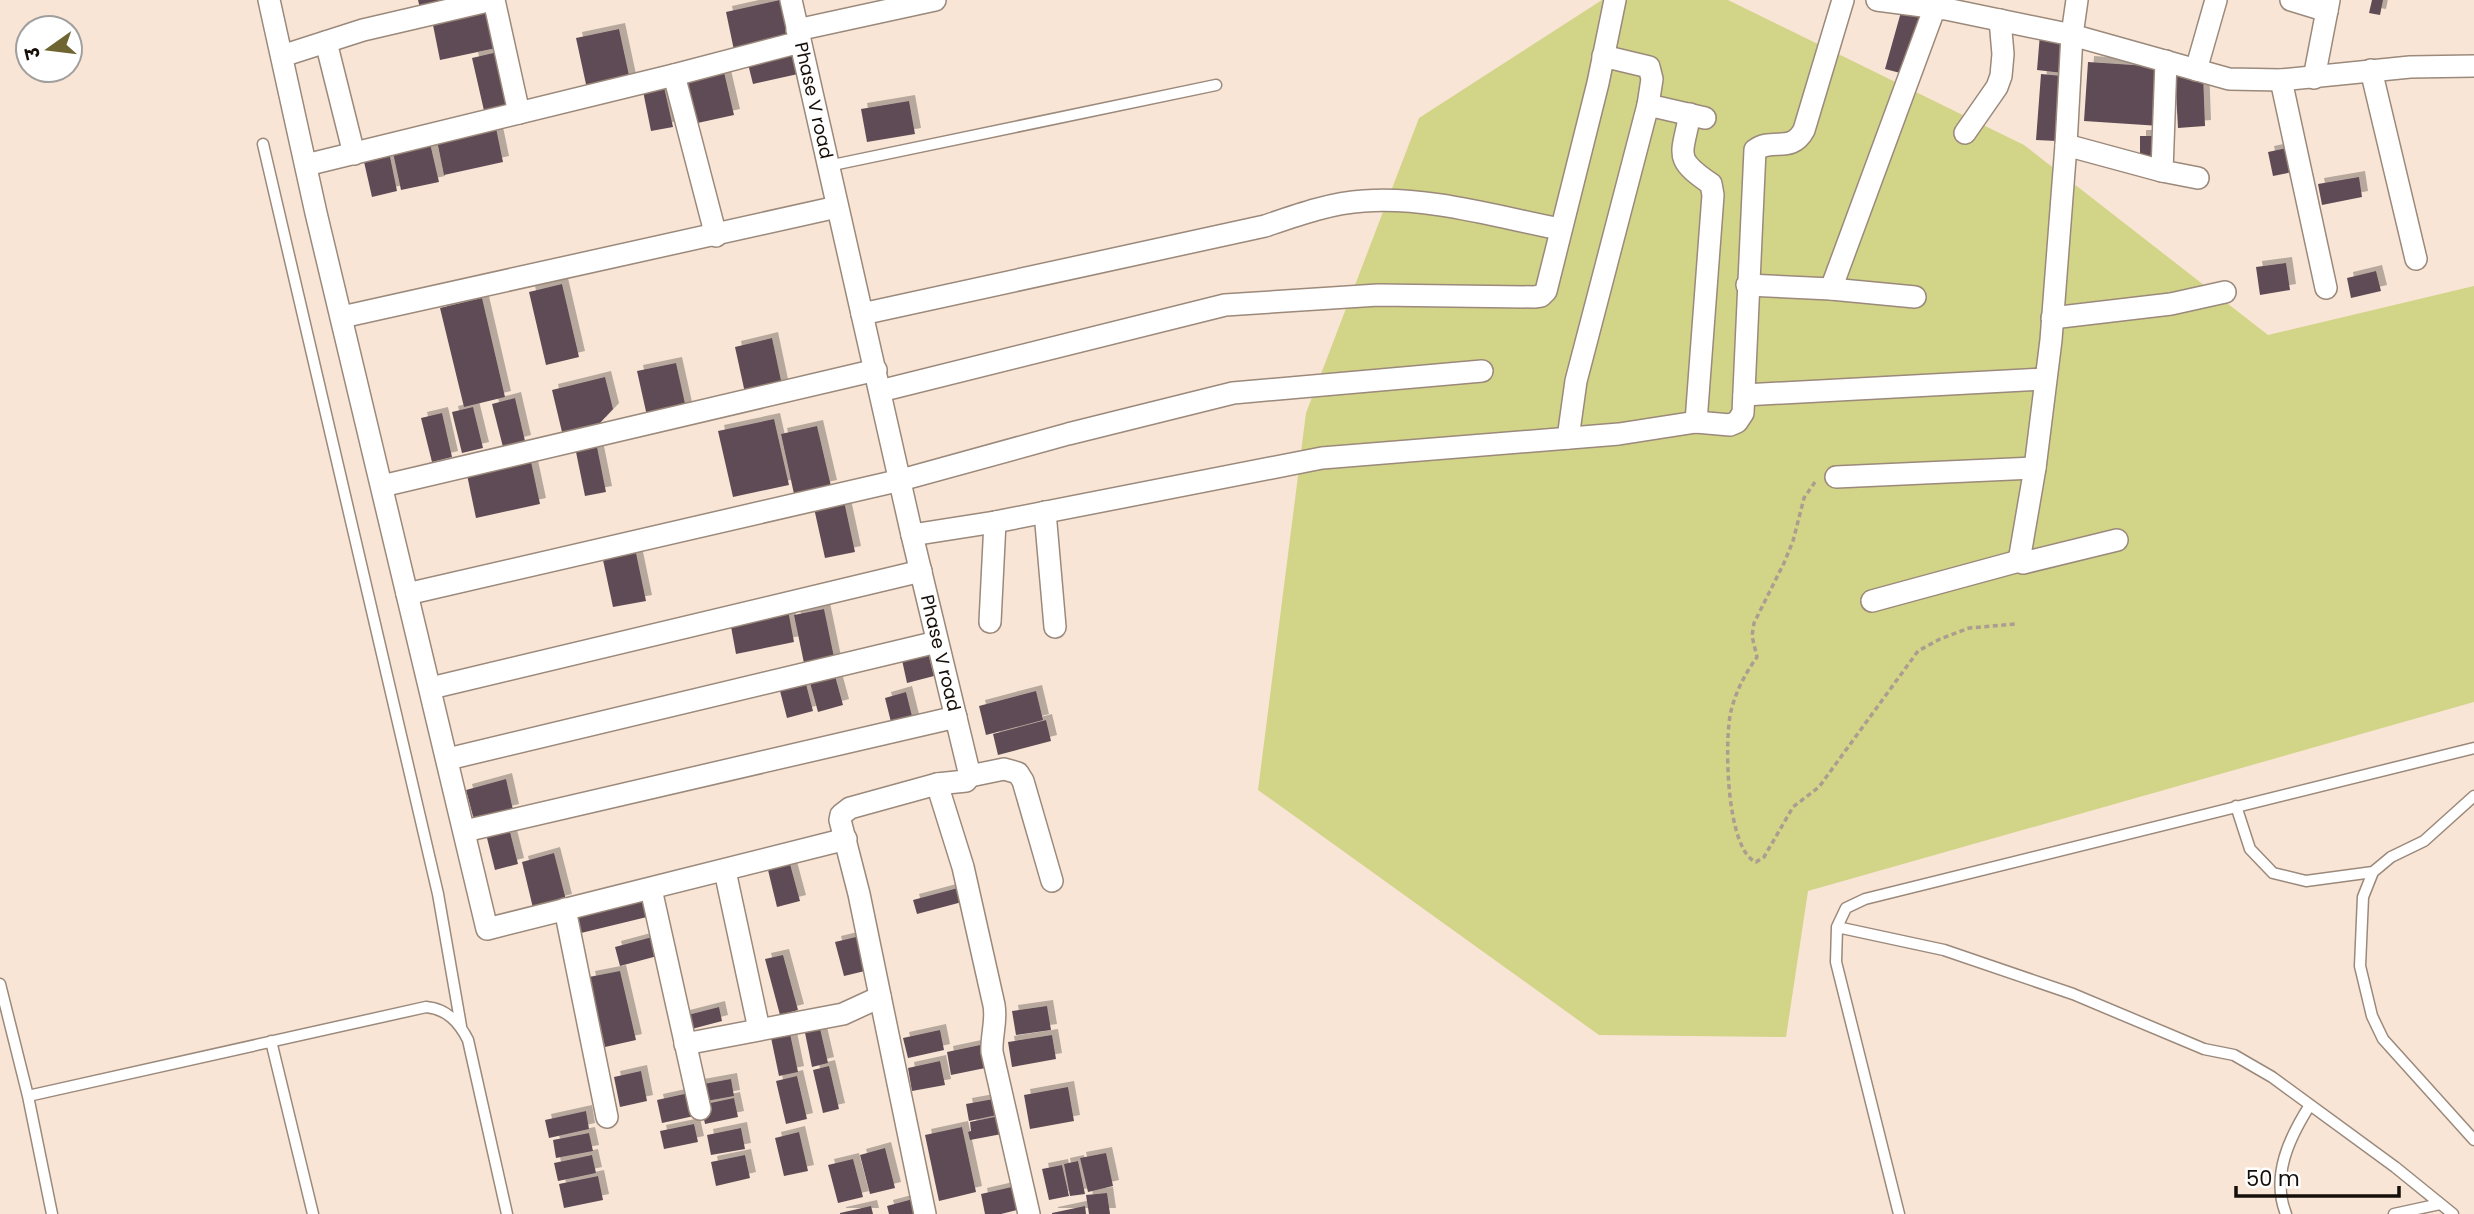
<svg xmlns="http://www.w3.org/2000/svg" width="2474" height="1214" viewBox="0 0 2474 1214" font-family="Poppins,'Noto Sans Devanagari',sans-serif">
<defs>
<filter id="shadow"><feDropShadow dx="6" dy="-6" stdDeviation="0" flood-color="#0004"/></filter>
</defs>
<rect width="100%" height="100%" fill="#f8e5d6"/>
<path fill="#d2d487" d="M 1602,0 L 1728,0 L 2024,145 L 2268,335 L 2474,286 L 2474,702 L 1808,891 L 1786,1037 L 1599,1035 L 1258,790 L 1306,413 L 1419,118 Z"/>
<path fill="#5f4c55" filter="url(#shadow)" d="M 418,0 L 451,0 L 421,13 Z
M 780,0 L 789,43 L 735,55 L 726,12 Z
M 2372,0 L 2383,0 L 2380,15 L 2369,13 Z
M 493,7 L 501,47 L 440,60 L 432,20 Z
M 1901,12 L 1923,18 L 1908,75 L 1885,69 Z
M 619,29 L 630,80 L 587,89 L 576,38 Z
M 2040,34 L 2066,36 L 2063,73 L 2037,70 Z
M 792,50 L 798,74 L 753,84 L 747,60 Z
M 502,51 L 515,109 L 485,115 L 472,58 Z
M 2088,62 L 2163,67 L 2160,126 L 2084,121 Z
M 724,72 L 734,115 L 693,124 L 683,81 Z
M 2203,73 L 2205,126 L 2178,128 L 2175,75 Z
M 2041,74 L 2062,76 L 2057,141 L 2036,140 Z
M 664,87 L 673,127 L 651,131 L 643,91 Z
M 909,101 L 915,134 L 867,142 L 861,109 Z
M 496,128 L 503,162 L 444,175 L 437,141 Z
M 2140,136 L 2158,136 L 2158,160 L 2140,160 Z
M 429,139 L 439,182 L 401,190 L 392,148 Z
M 388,147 L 397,191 L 372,197 L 362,153 Z
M 2292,147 L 2297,171 L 2273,176 L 2268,152 Z
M 2359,177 L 2362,197 L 2322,205 L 2318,184 Z
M 2286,263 L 2290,290 L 2260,295 L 2256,267 Z
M 2376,271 L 2381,291 L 2351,298 L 2347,278 Z
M 562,284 L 579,357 L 546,365 L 529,292 Z
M 482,298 L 505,397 L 464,407 L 440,308 Z
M 772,338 L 782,385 L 745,393 L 735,347 Z
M 676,363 L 686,408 L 647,416 L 637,371 Z
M 605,377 L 613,409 L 600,423 L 562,432 L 552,390 Z
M 515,398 L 525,441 L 503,447 L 492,404 Z
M 473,407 L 483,448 L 462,453 L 452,412 Z
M 442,413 L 452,457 L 432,462 L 421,418 Z
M 774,419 L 789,485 L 733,497 L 718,431 Z
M 817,426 L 831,486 L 794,494 L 781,434 Z
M 597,447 L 606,492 L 585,496 L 576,452 Z
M 530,457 L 540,504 L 476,518 L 466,470 Z
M 844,501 L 855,552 L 825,558 L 814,508 Z
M 636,553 L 646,601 L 613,607 L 603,560 Z
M 824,609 L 835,662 L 805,668 L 794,615 Z
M 788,610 L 794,642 L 736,654 L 730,621 Z
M 928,653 L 934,676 L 907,683 L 902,660 Z
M 834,672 L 843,705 L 818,712 L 809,679 Z
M 806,684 L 813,711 L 787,718 L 780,691 Z
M 1036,691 L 1043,720 L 986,735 L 979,706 Z
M 906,692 L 914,724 L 893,730 L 885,698 Z
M 1046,720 L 1051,741 L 998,755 L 993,734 Z
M 506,779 L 513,810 L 474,820 L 466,790 Z
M 508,824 L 518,864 L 495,870 L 485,830 Z
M 554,853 L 566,900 L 533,908 L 522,862 Z
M 790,864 L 800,901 L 777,907 L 768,870 Z
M 958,888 L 962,902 L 917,914 L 913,900 Z
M 645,892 L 651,916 L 581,933 L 575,908 Z
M 656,936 L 661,955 L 620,966 L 615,947 Z
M 860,936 L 869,970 L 844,976 L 835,942 Z
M 783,955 L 798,1010 L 780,1015 L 765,959 Z
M 620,971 L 636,1040 L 605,1047 L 589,977 Z
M 1047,1006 L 1051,1030 L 1016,1035 L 1012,1011 Z
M 719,1007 L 722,1021 L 688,1030 L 684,1016 Z
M 818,1020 L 828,1063 L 812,1067 L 803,1023 Z
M 788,1024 L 798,1072 L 779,1076 L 769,1028 Z
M 940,1030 L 944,1050 L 908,1058 L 903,1038 Z
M 1052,1035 L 1056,1059 L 1012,1067 L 1008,1042 Z
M 985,1044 L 990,1067 L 951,1075 L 947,1052 Z
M 940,1061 L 945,1085 L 912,1091 L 908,1068 Z
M 829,1066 L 839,1109 L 823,1113 L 813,1070 Z
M 641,1071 L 647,1101 L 620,1107 L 614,1077 Z
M 797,1076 L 807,1119 L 786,1124 L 776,1081 Z
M 731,1079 L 734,1096 L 701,1102 L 698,1085 Z
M 1068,1087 L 1074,1121 L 1030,1129 L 1024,1095 Z
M 689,1093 L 694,1116 L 662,1123 L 657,1100 Z
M 734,1098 L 738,1117 L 705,1124 L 701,1105 Z
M 999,1098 L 1002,1114 L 969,1121 L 966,1104 Z
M 586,1111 L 589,1129 L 549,1138 L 545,1120 Z
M 1004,1115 L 1007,1133 L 970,1140 L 968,1132 L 971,1131 L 970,1122 Z
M 694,1124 L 698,1142 L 664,1149 L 660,1131 Z
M 962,1127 L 976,1192 L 939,1201 L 925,1135 Z
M 741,1128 L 745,1149 L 711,1155 L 707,1135 Z
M 799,1132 L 808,1171 L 784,1176 L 775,1138 Z
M 589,1133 L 593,1151 L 556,1158 L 553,1140 Z
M 885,1148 L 895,1188 L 870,1194 L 860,1155 Z
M 1106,1153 L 1113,1186 L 1088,1192 L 1080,1158 Z
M 592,1155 L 596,1173 L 558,1181 L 554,1163 Z
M 745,1155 L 750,1178 L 716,1186 L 711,1162 Z
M 853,1159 L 863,1197 L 838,1203 L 828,1165 Z
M 1078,1161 L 1085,1194 L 1070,1196 L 1064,1164 Z
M 1062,1165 L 1069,1196 L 1049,1200 L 1042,1169 Z
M 598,1176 L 603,1200 L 564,1208 L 559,1184 Z
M 1016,1186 L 1021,1209 L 1001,1214 L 985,1214 L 981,1194 Z
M 1107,1193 L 1110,1214 L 1089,1214 L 1086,1195 Z
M 913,1199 L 917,1214 L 889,1214 L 887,1206 Z
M 871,1206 L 873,1214 L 840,1214 L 840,1213 Z
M 1085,1206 L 1086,1214 L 1052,1214 L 1052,1213 Z"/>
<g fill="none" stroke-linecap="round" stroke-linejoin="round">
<g stroke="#9b897b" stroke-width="13">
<path id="service" d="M 263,144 L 438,894 L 461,1026
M 828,166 L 1216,85
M 2474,796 L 2424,841 L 2391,857 L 2373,872 L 2363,897 L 2360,966 L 2372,1016 L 2383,1039 L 2474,1140
M 2236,806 L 2250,849 L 2273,873 L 2306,881 L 2373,872
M 1837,927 L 1944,950 L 2073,994 L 2204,1049 L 2234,1055 L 2272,1077 L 2395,1167 L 2453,1214
M 0,984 L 28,1096 L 52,1214
M 271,1041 L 313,1214
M 28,1096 L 426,1007 C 447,1009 459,1022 468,1040 L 507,1214
M 1899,1214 L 1836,962 L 1837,927 L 1846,908 L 1865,899 L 2474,748
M 2286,1214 C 2271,1176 2289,1138 2310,1105
M 2394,1214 L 2440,1204"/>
</g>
<g stroke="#9b897b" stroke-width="24">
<g id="minor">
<path d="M 269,0 L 316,213 L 487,929 L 846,839"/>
<path d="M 494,0 L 519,113"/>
<path id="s1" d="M 791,0 L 912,535 L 970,776 L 966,781 L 937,784 L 850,808 L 841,815 L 840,820 L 859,894 L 925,1214"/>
<path d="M 1877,0 L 1946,9 L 2072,35 L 2229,79 L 2281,80 L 2410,67 L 2474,66"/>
<path d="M 2077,0 L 2072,35 L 2066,145 L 2051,340 L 2035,468 L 2019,561 L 2023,563 L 2117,540"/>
<path d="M 2291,0 L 2327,11"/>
<path d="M 797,30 L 935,0"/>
<path d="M 326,42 L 354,154"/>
<path d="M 282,56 L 363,30 L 492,0"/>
<path d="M 2196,70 L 2216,0"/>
<path d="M 2371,70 L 2416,259"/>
<path d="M 674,75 L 716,236"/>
<path d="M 2314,78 L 2329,0"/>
<path d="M 2281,80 L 2326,288"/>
<path d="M 1648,105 L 1705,118"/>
<path d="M 1690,114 C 1682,156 1673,158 1711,184 L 1713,195 L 1696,422"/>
<path d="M 1965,133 L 1997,87 L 2001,76 L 2003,54 L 2000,20"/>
<path d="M 2066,145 L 2162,171 L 2198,178"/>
<path d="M 306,165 L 674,75 L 800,42"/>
<path d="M 2162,171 L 2166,61"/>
<path d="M 1747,285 L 1831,289 L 1915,297"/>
<path d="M 1831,289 L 1935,7"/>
<path d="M 862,314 L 1265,226 C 1297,215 1330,203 1364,201 C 1427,196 1498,217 1560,229"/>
<path d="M 342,317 L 837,207"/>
<path d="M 2052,318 L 2171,304 L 2225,292"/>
<path d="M 880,391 L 1225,305 L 1378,295 L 1534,297 L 1541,296 L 1546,291 L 1598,83 L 1615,0"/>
<path d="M 1744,395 L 2044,379"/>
<path d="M 1568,438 L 1576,381 L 1648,105 L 1652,79 L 1649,67 L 1603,56"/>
<path d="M 1836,477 L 2035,468"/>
<path d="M 382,486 L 876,370"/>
<path d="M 1045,512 L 1055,627"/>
<path d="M 912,535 L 995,522 L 1322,458 L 1619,434 L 1696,422 L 1730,425 L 1737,422 L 1743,413 L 1755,150 C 1773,137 1791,154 1804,130 L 1843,0"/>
<path d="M 407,594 L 901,480 L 1068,434 L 1233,393 L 1482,371"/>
<path d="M 1872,601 L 2019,561"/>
<path d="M 990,622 L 995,522"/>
<path d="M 431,688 L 921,571"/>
<path d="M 448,759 L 937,642"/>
<path d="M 970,776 L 1004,769 L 1018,773 L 1023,781 L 1052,881"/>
<path d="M 937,784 L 963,867 L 994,1005 C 997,1021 991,1036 992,1052 L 1029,1214"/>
<path d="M 465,831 L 956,717"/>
<path d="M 725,871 L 759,1029"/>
<path d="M 651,889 L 700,1109"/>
<path d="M 565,909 L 607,1117"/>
<path d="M 685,1044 L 843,1014 L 880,997"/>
</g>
</g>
<path stroke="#ac9d91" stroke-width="3.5" stroke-dasharray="5 3.5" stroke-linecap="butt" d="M 1815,482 L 1804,498 L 1793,541 L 1784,563 L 1754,623 L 1752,636 L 1757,657 C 1745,674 1736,691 1731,711 C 1724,740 1726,850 1756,862 L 1764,857 L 1793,807 L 1819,787 L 1918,651 L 1940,639 L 1969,628 L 2016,624"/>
<use href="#service" stroke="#fff" stroke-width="10"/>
<use href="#minor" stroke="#fff" stroke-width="21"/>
</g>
<g text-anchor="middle" stroke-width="7" stroke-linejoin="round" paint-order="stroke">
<g font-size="18" fill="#150e09" stroke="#fff">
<text dy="6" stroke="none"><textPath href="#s1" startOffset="103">Phase V road</textPath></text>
<text dy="6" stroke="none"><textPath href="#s1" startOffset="670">Phase V road</textPath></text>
</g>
</g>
<g transform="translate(49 49) rotate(256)"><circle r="33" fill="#ffffff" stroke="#a19f9d" stroke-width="2"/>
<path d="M0-5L12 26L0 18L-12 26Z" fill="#6f6532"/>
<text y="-10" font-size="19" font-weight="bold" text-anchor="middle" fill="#150e09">उ</text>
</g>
<path d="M2236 1186v10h163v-10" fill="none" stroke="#150e09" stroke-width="3.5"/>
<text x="2246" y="1186" font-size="21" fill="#150e09" stroke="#ffffff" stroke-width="5" paint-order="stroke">50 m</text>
</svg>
